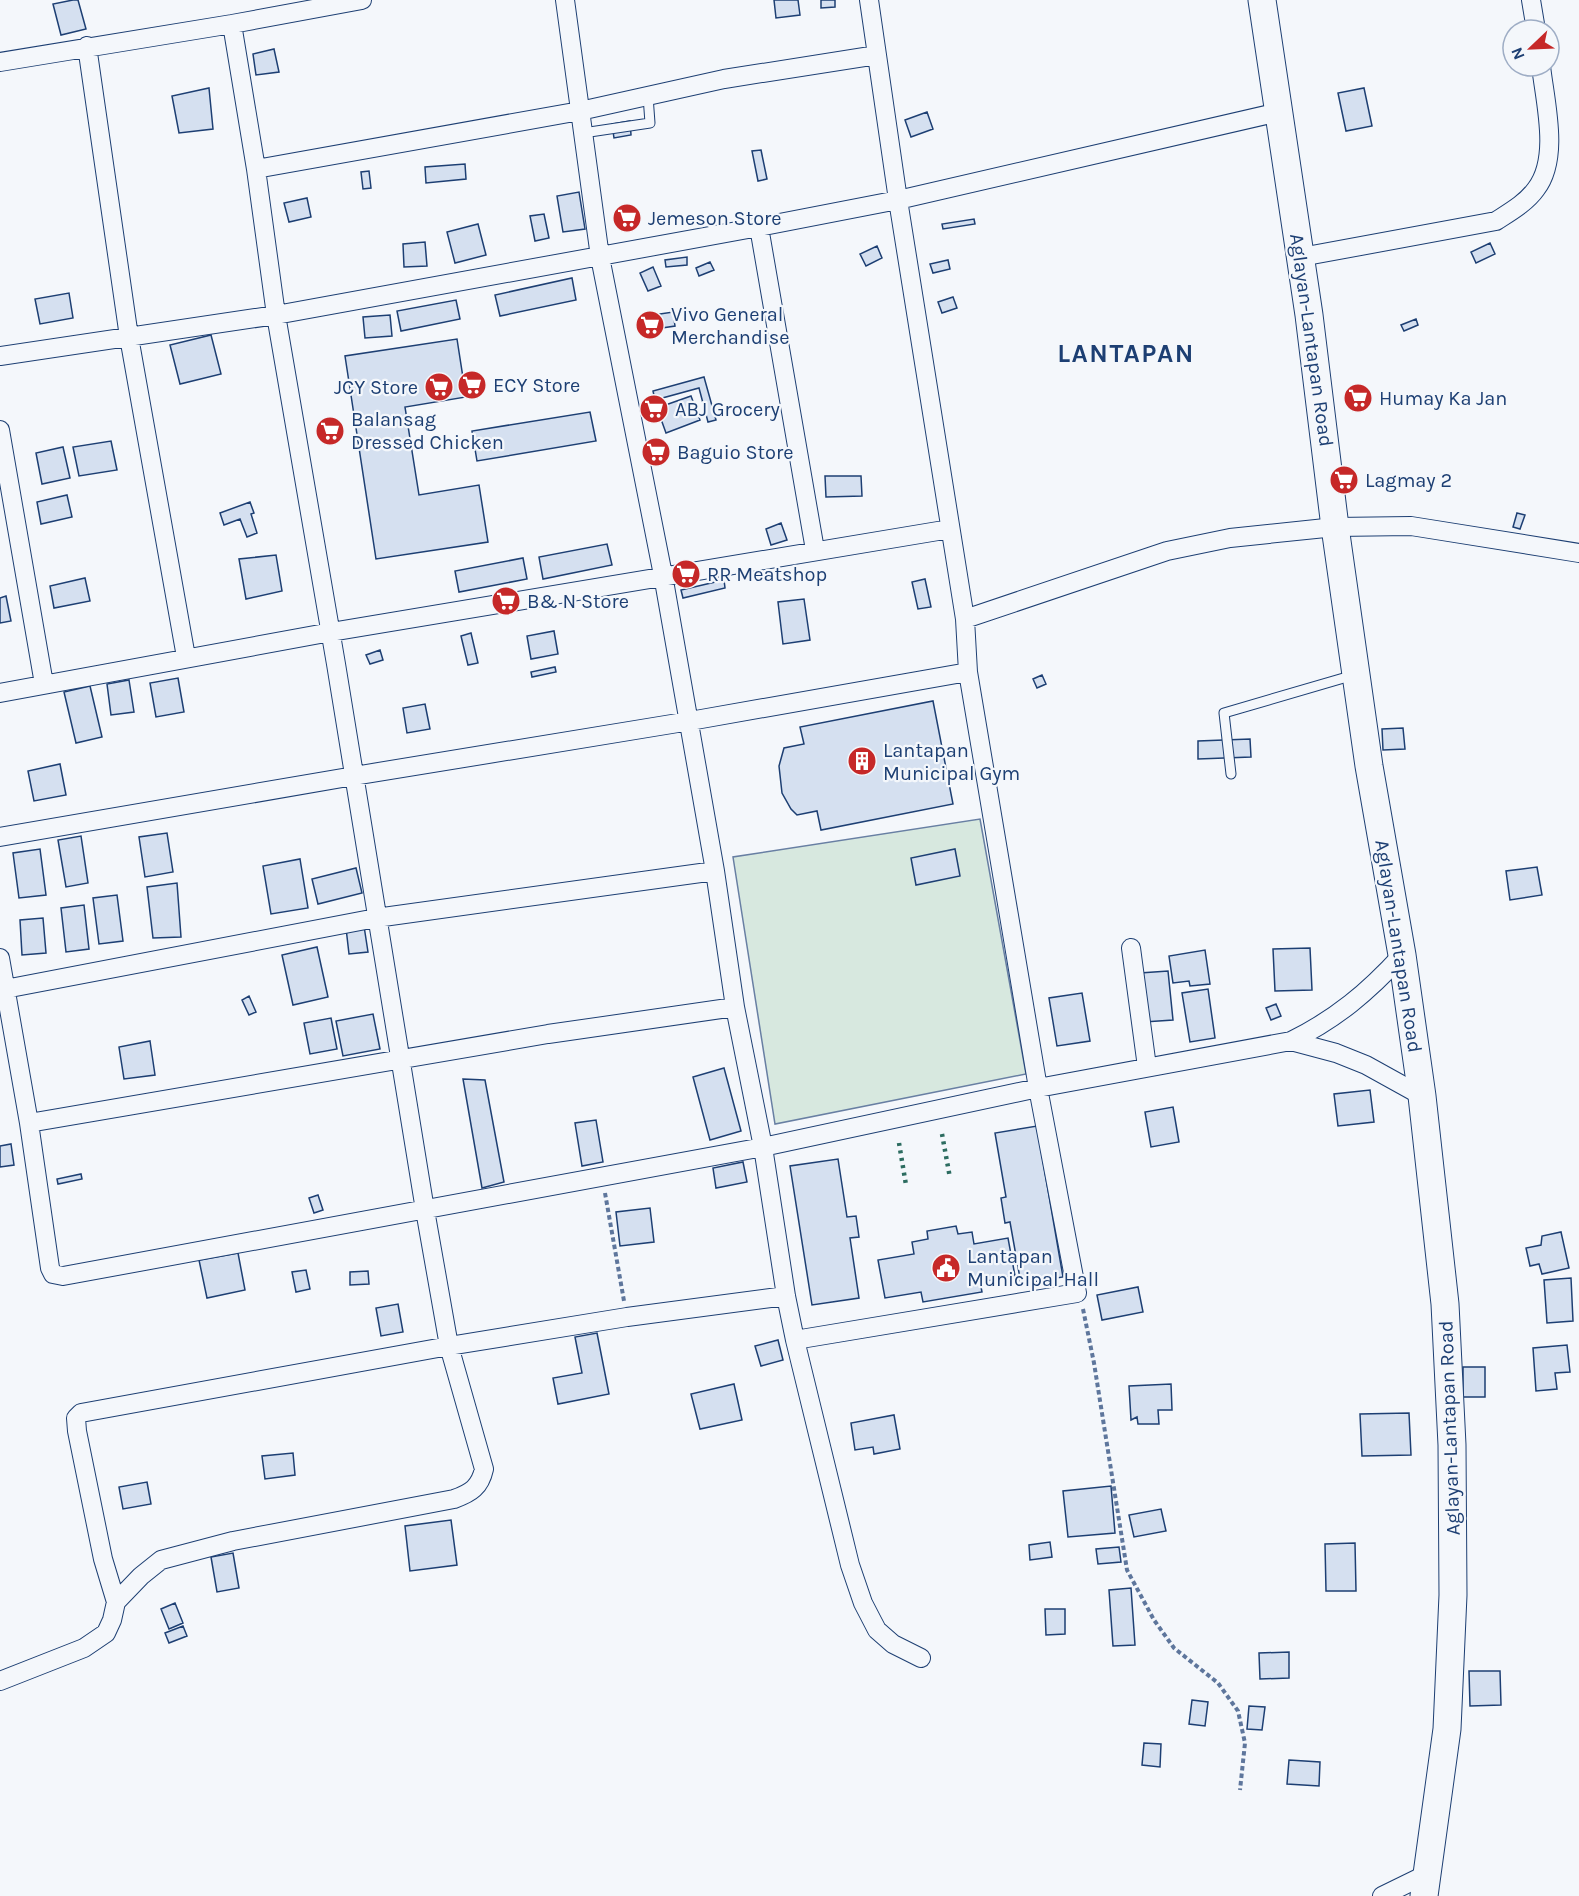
<svg xmlns="http://www.w3.org/2000/svg" width="1579" height="1896" viewBox="0 0 1579 1896" font-family="Karla,sans-serif">
<rect width="100%" height="100%" fill="#f4f7fb"/>
<path fill="#d7e8df" stroke="#687fa3" stroke-width="1.5" d="M 980,819 L 1026,1074 L 775,1124 L 733,857 Z"/>
<path fill="#d5e0f0" stroke="#1d3f73" stroke-width="1.5" d="M 73,0 L 78,0 L 86,29 L 61,35 L 53,4 Z
M 774,0 L 798,0 L 800,15 L 776,18 Z
M 821,0 L 835,0 L 835,7 L 821,8 Z
M 274,49 L 279,72 L 256,75 L 253,54 Z
M 209,88 L 213,129 L 179,133 L 172,96 Z
M 1364,88 L 1372,126 L 1346,131 L 1338,93 Z
M 927,112 L 933,129 L 911,137 L 905,120 Z
M 630,121 L 631,135 L 614,138 L 612,124 Z
M 761,150 L 767,179 L 758,181 L 752,151 Z
M 465,164 L 466,179 L 426,183 L 425,167 Z
M 369,171 L 371,188 L 363,189 L 361,172 Z
M 579,192 L 585,229 L 563,232 L 557,196 Z
M 307,198 L 311,217 L 289,222 L 284,203 Z
M 544,214 L 549,238 L 535,241 L 530,216 Z
M 974,219 L 975,224 L 943,229 L 942,224 Z
M 478,224 L 486,255 L 455,263 L 447,232 Z
M 425,242 L 427,266 L 404,267 L 403,244 Z
M 1490,243 L 1495,254 L 1476,263 L 1471,252 Z
M 877,246 L 882,258 L 866,266 L 860,254 Z
M 687,257 L 687,265 L 666,267 L 665,260 Z
M 948,260 L 950,269 L 933,273 L 930,264 Z
M 710,262 L 714,270 L 699,276 L 696,268 Z
M 653,267 L 661,286 L 648,291 L 640,273 Z
M 572,278 L 576,300 L 500,316 L 495,295 Z
M 69,293 L 73,318 L 40,324 L 35,299 Z
M 953,297 L 957,308 L 942,313 L 938,302 Z
M 456,300 L 460,319 L 401,331 L 397,311 Z
M 673,312 L 675,326 L 642,331 L 640,317 Z
M 390,315 L 392,336 L 365,338 L 363,317 Z
M 1416,319 L 1418,325 L 1404,331 L 1401,325 Z
M 211,335 L 221,374 L 180,384 L 170,345 Z
M 457,339 L 466,397 L 405,407 L 419,495 L 479,485 L 488,542 L 376,559 L 345,356 Z
M 704,377 L 716,420 L 708,422 L 699,388 L 655,400 L 653,391 Z
M 691,396 L 700,420 L 666,433 L 657,408 Z
M 590,412 L 596,441 L 477,461 L 472,431 Z
M 111,441 L 117,470 L 79,476 L 73,447 Z
M 63,447 L 70,478 L 42,484 L 36,453 Z
M 825,476 L 861,476 L 862,496 L 826,497 Z
M 67,495 L 72,517 L 41,524 L 37,502 Z
M 250,502 L 254,513 L 251,514 L 257,533 L 247,537 L 240,519 L 224,525 L 220,513 Z
M 1517,513 L 1525,515 L 1520,529 L 1513,527 Z
M 781,523 L 787,540 L 771,545 L 766,529 Z
M 607,544 L 612,565 L 543,579 L 539,557 Z
M 276,555 L 282,591 L 246,599 L 239,559 Z
M 523,558 L 527,579 L 459,592 L 455,571 Z
M 85,578 L 90,601 L 54,608 L 50,586 Z
M 925,579 L 931,607 L 918,609 L 912,582 Z
M 724,580 L 725,588 L 683,598 L 681,590 Z
M 6,596 L 11,621 L 0,623 L 0,598 Z
M 804,599 L 810,640 L 783,644 L 778,602 Z
M 554,631 L 558,654 L 531,659 L 527,636 Z
M 471,633 L 478,663 L 468,665 L 461,636 Z
M 380,650 L 383,660 L 370,664 L 366,655 Z
M 555,667 L 556,672 L 532,677 L 531,672 Z
M 1042,675 L 1046,684 L 1037,688 L 1033,679 Z
M 178,678 L 184,712 L 156,717 L 150,683 Z
M 129,680 L 134,712 L 111,715 L 107,684 Z
M 90,686 L 102,737 L 76,743 L 64,692 Z
M 933,701 L 953,804 L 821,830 L 817,811 L 797,815 L 791,809 L 782,793 L 779,766 L 784,748 L 804,744 L 800,727 Z
M 425,704 L 430,729 L 407,733 L 403,708 Z
M 1403,728 L 1405,749 L 1383,750 L 1382,729 Z
M 1250,739 L 1251,757 L 1198,759 L 1198,741 Z
M 60,764 L 66,795 L 34,801 L 28,771 Z
M 167,833 L 173,872 L 145,877 L 139,837 Z
M 81,836 L 88,883 L 66,887 L 58,840 Z
M 40,849 L 46,895 L 19,898 L 13,853 Z
M 955,849 L 960,876 L 916,885 L 911,858 Z
M 300,859 L 308,908 L 271,914 L 263,866 Z
M 1537,867 L 1542,895 L 1510,900 L 1506,871 Z
M 356,868 L 362,893 L 318,904 L 312,879 Z
M 177,883 L 181,937 L 153,938 L 147,887 Z
M 117,895 L 123,941 L 99,944 L 93,898 Z
M 84,905 L 89,949 L 66,952 L 61,908 Z
M 43,918 L 46,953 L 22,955 L 20,920 Z
M 364,926 L 368,952 L 349,954 L 346,928 Z
M 317,947 L 328,997 L 293,1005 L 282,955 Z
M 1310,948 L 1312,990 L 1275,991 L 1273,949 Z
M 1205,950 L 1210,984 L 1190,986 L 1189,981 L 1173,983 L 1169,956 Z
M 1168,971 L 1173,1020 L 1144,1022 L 1140,973 Z
M 1208,989 L 1215,1038 L 1190,1042 L 1182,993 Z
M 1082,993 L 1090,1041 L 1057,1046 L 1049,998 Z
M 249,996 L 256,1012 L 249,1015 L 242,1000 Z
M 1276,1004 L 1281,1016 L 1271,1020 L 1266,1008 Z
M 373,1014 L 380,1049 L 343,1056 L 336,1021 Z
M 331,1018 L 337,1049 L 310,1054 L 304,1023 Z
M 150,1041 L 155,1075 L 124,1079 L 119,1047 Z
M 724,1068 L 741,1131 L 710,1140 L 693,1077 Z
M 463,1079 L 485,1080 L 504,1182 L 482,1188 Z
M 1370,1090 L 1374,1122 L 1338,1126 L 1334,1094 Z
M 1173,1107 L 1179,1142 L 1151,1147 L 1145,1112 Z
M 596,1120 L 603,1162 L 582,1166 L 575,1123 Z
M 1037,1126 L 1063,1277 L 1021,1284 L 1010,1222 L 1005,1223 L 1001,1198 L 1006,1197 L 995,1133 Z
M 11,1144 L 14,1165 L 0,1167 L 0,1146 Z
M 838,1159 L 847,1217 L 856,1216 L 859,1237 L 850,1238 L 859,1298 L 812,1305 L 790,1166 Z
M 743,1162 L 747,1182 L 716,1188 L 713,1168 Z
M 81,1174 L 82,1179 L 58,1184 L 57,1179 Z
M 318,1195 L 323,1210 L 314,1213 L 309,1198 Z
M 650,1208 L 654,1242 L 620,1246 L 616,1212 Z
M 956,1226 L 958,1234 L 972,1232 L 974,1244 L 1008,1238 L 1015,1276 L 980,1282 L 982,1292 L 923,1302 L 921,1292 L 885,1298 L 878,1260 L 914,1254 L 912,1242 L 928,1239 L 927,1231 Z
M 1561,1232 L 1569,1268 L 1542,1274 L 1539,1264 L 1530,1266 L 1526,1248 L 1541,1245 L 1542,1236 Z
M 238,1253 L 245,1290 L 207,1298 L 199,1260 Z
M 306,1270 L 310,1289 L 296,1292 L 292,1272 Z
M 368,1271 L 369,1284 L 350,1285 L 350,1272 Z
M 1571,1278 L 1573,1321 L 1547,1323 L 1544,1280 Z
M 1138,1287 L 1143,1312 L 1102,1320 L 1097,1295 Z
M 398,1304 L 403,1332 L 381,1336 L 376,1308 Z
M 597,1333 L 609,1394 L 558,1404 L 553,1378 L 582,1373 L 575,1337 Z
M 778,1340 L 783,1360 L 761,1366 L 755,1346 Z
M 1567,1345 L 1570,1372 L 1555,1373 L 1557,1389 L 1536,1391 L 1533,1348 Z
M 1463,1367 L 1485,1367 L 1485,1397 L 1463,1397 Z
M 734,1384 L 742,1420 L 700,1429 L 691,1394 Z
M 1171,1384 L 1172,1410 L 1158,1410 L 1159,1424 L 1138,1424 L 1137,1417 L 1131,1420 L 1129,1386 Z
M 1409,1413 L 1411,1455 L 1362,1456 L 1360,1414 Z
M 894,1415 L 900,1449 L 874,1454 L 873,1447 L 855,1450 L 851,1423 Z
M 293,1453 L 295,1475 L 265,1479 L 262,1456 Z
M 147,1482 L 151,1504 L 123,1509 L 119,1487 Z
M 1111,1486 L 1115,1533 L 1068,1537 L 1063,1491 Z
M 1161,1509 L 1166,1531 L 1134,1537 L 1129,1515 Z
M 451,1520 L 457,1565 L 410,1571 L 405,1526 Z
M 1050,1542 L 1052,1557 L 1030,1560 L 1029,1545 Z
M 1355,1543 L 1356,1591 L 1326,1591 L 1325,1544 Z
M 1119,1547 L 1121,1562 L 1098,1564 L 1096,1549 Z
M 233,1553 L 239,1588 L 217,1592 L 211,1557 Z
M 1131,1588 L 1135,1645 L 1113,1646 L 1109,1590 Z
M 175,1603 L 183,1623 L 169,1629 L 161,1609 Z
M 1045,1609 L 1065,1609 L 1065,1634 L 1046,1635 Z
M 183,1626 L 187,1636 L 169,1643 L 165,1633 Z
M 1289,1652 L 1289,1678 L 1260,1679 L 1259,1653 Z
M 1469,1671 L 1500,1671 L 1501,1705 L 1470,1706 Z
M 1192,1700 L 1208,1702 L 1205,1726 L 1189,1724 Z
M 1249,1706 L 1265,1707 L 1262,1730 L 1247,1729 Z
M 1144,1743 L 1161,1744 L 1160,1767 L 1142,1765 Z
M 1289,1760 L 1320,1762 L 1319,1786 L 1287,1784 Z"/>
<g fill="none" stroke-linecap="round" stroke-linejoin="round">
<g stroke="#1d3f73" stroke-width="11">
<path id="service" d="M 583,133 L 650,123 L 648,96
M 1231,774 L 1224,713 L 1354,675"/>
</g>
<g stroke="#1d3f73" stroke-width="20">
<path id="minor" d="M 565,0 L 600,257 L 663,575 L 715,871 L 735,1007 L 763,1147 L 786,1296 L 795,1340 L 850,1565 L 863,1603 L 877,1630 L 893,1644 L 921,1658
M 1531,0 L 1536,30
M 87,46 L 129,337 L 186,657
M 0,62 L 232,24 L 362,0
M 256,169 L 580,111 L 724,79 L 877,55
M 759,227 L 815,550
M 1301,257 L 1496,221 C 1510,212 1526,203 1536,189 C 1560,158 1545,102 1541,66
M 0,356 L 276,315 L 759,227 L 898,200 L 1279,112
M 0,430 L 44,684
M 965,619 L 1167,551 L 1230,538 L 1335,527 L 1411,526 L 1579,553
M 0,693 L 331,632 L 950,529
M 0,837 L 354,776 L 690,721 L 968,672
M 1131,948 L 1147,1067
M 0,958 L 29,1123 L 50,1268 L 53,1274 L 63,1276 L 763,1147 L 1038,1088 L 1291,1041 C 1336,1019 1368,992 1402,955
M 5,989 L 376,918 L 715,871
M 1291,1041 L 1336,1053 L 1366,1065 L 1422,1096
M 29,1123 L 548,1034 L 735,1007
M 795,1340 L 1077,1293 L 1038,1088 L 968,672 L 965,619 L 898,200 L 869,0
M 116,1602 L 103,1559 L 77,1431 L 76,1418 L 81,1413 L 449,1346 L 627,1317 L 786,1296
M 0,1681 L 84,1648 L 106,1633 L 112,1620 L 116,1602 L 141,1576 L 161,1560 L 233,1541 L 454,1499 C 471,1493 480,1487 484,1469 L 449,1346 L 425,1210 L 336,664 L 276,315 L 256,169 L 232,24
M 1382,1896 L 1427,1874"/>
</g>
<g stroke="#1d3f73" stroke-width="29">
<path id="primary" d="M 1262,0 L 1309,315 L 1335,527 L 1369,766 L 1402,955 L 1422,1096 L 1445,1304 L 1452,1445 L 1453,1595 L 1447,1729 L 1424,1896"/>
</g>
<path stroke="#5e769c" stroke-width="4" stroke-dasharray="4.5 3" stroke-linecap="butt" d="M 605,1193 L 624,1301
M 1083,1309 L 1094,1363 L 1127,1570 L 1154,1620 L 1174,1648 L 1218,1683 L 1238,1711 L 1245,1743 L 1240,1790"/>
<use href="#service" stroke="#f4f7fb" stroke-width="9"/>
<use href="#minor" stroke="#f4f7fb" stroke-width="18"/>
<use href="#primary" stroke="#f4f7fb" stroke-width="27"/>
<path stroke="#2c6c60" stroke-width="4.5" stroke-dasharray="3 4.5" stroke-linecap="butt" d="M 942,1134 L 950,1178
M 899,1143 L 906,1185"/>
</g>
<defs>
<g id="supermarket-disc" transform="scale(1.5)"><circle r="9.5" fill="#c62828" stroke="#f4f7fb"/><path d="M-6-5.5h2.5l.6 2H6L4.5 2H-2.5L-4.4-4H-6ZM-1.5 3.2a1.3 1.3 0 1 0 .1 0ZM3 3.2a1.3 1.3 0 1 0 .1 0Z" fill="#fff"/></g>
<g id="building-disc" transform="scale(1.5)"><circle r="9.5" fill="#c62828" stroke="#f4f7fb"/><path d="M-4-6H4V6H1V3H-1V6H-4ZM-2.5-4.3h1.7v1.8h-1.7ZM.8-4.3h1.7v1.8H.8ZM-2.5-1h1.7V.8h-1.7ZM.8-1h1.7V.8H.8Z" fill="#fff"/></g>
<g id="civic-disc" transform="scale(1.5)"><circle r="9.5" fill="#c62828" stroke="#f4f7fb"/><path d="M-.6-6.5H3V-4.5H.6V-3L4-1V1h2V6H-6V1h2V-1L-.6-3ZM-1.2 2.5V6h2.4V2.5Z" fill="#fff"/></g>
</defs>
<g fill-rule="evenodd">
<use href="#supermarket-disc" x="627" y="218"/>
<use href="#supermarket-disc" x="650" y="325"/>
<use href="#supermarket-disc" x="472" y="385"/>
<use href="#supermarket-disc" x="439" y="387"/>
<use href="#supermarket-disc" x="1358" y="398"/>
<use href="#supermarket-disc" x="654" y="409"/>
<use href="#supermarket-disc" x="330" y="431"/>
<use href="#supermarket-disc" x="656" y="452"/>
<use href="#supermarket-disc" x="1344" y="480"/>
<use href="#supermarket-disc" x="686" y="574"/>
<use href="#supermarket-disc" x="506" y="601"/>
<use href="#building-disc" x="862" y="761"/>
<use href="#civic-disc" x="946" y="1268"/>
</g>
<g text-anchor="middle" stroke-width="4.5" stroke-linejoin="round" paint-order="stroke">
<g font-size="20" fill="#1d3f73" stroke="#f4f7fb" text-anchor="start">
<text x="648" y="225">Jemeson Store</text>
<text x="671" y="321">Vivo General<tspan x="671" dy="23">Merchandise</tspan></text>
<text x="493" y="392">ECY Store</text>
<text x="418" y="394" text-anchor="end">JCY Store</text>
<text x="1379" y="405">Humay Ka Jan</text>
<text x="675" y="416">ABJ Grocery</text>
<text x="351" y="426">Balansag<tspan x="351" dy="23">Dressed Chicken</tspan></text>
<text x="677" y="459">Baguio Store</text>
<text x="1365" y="487">Lagmay 2</text>
<text x="707" y="581">RR Meatshop</text>
<text x="527" y="608">B&amp; N Store</text>
<text x="883" y="757">Lantapan<tspan x="883" dy="23">Municipal Gym</tspan></text>
<text x="967" y="1263">Lantapan<tspan x="967" dy="23">Municipal Hall</tspan></text>
</g>
<g font-size="20" fill="#1d3f73" stroke="#f4f7fb">
<text transform="translate(1312 340) rotate(82)" y="7">Aglayan-Lantapan Road</text>
<text transform="translate(1399 946) rotate(81)" y="7">Aglayan-Lantapan Road</text>
<text transform="translate(1449 1428) rotate(-92)" y="7">Aglayan-Lantapan Road</text>
</g>
<g font-size="26" font-weight="bold" letter-spacing="1.5" fill="#1d3f73" stroke="#f4f7fb">
<text x="1126" y="362">LANTAPAN</text>
</g>
</g>
<g transform="translate(1531 48) rotate(247)"><circle r="28" fill="#f4f7fb" stroke="#9eadc5" stroke-width="1.5"/>
<path d="M0-4.5L10 22L0 15L-10 22Z" fill="#c62828"/>
<text y="-9" font-size="16" font-weight="bold" text-anchor="middle" fill="#1d3f73">N</text>
</g>
</svg>
